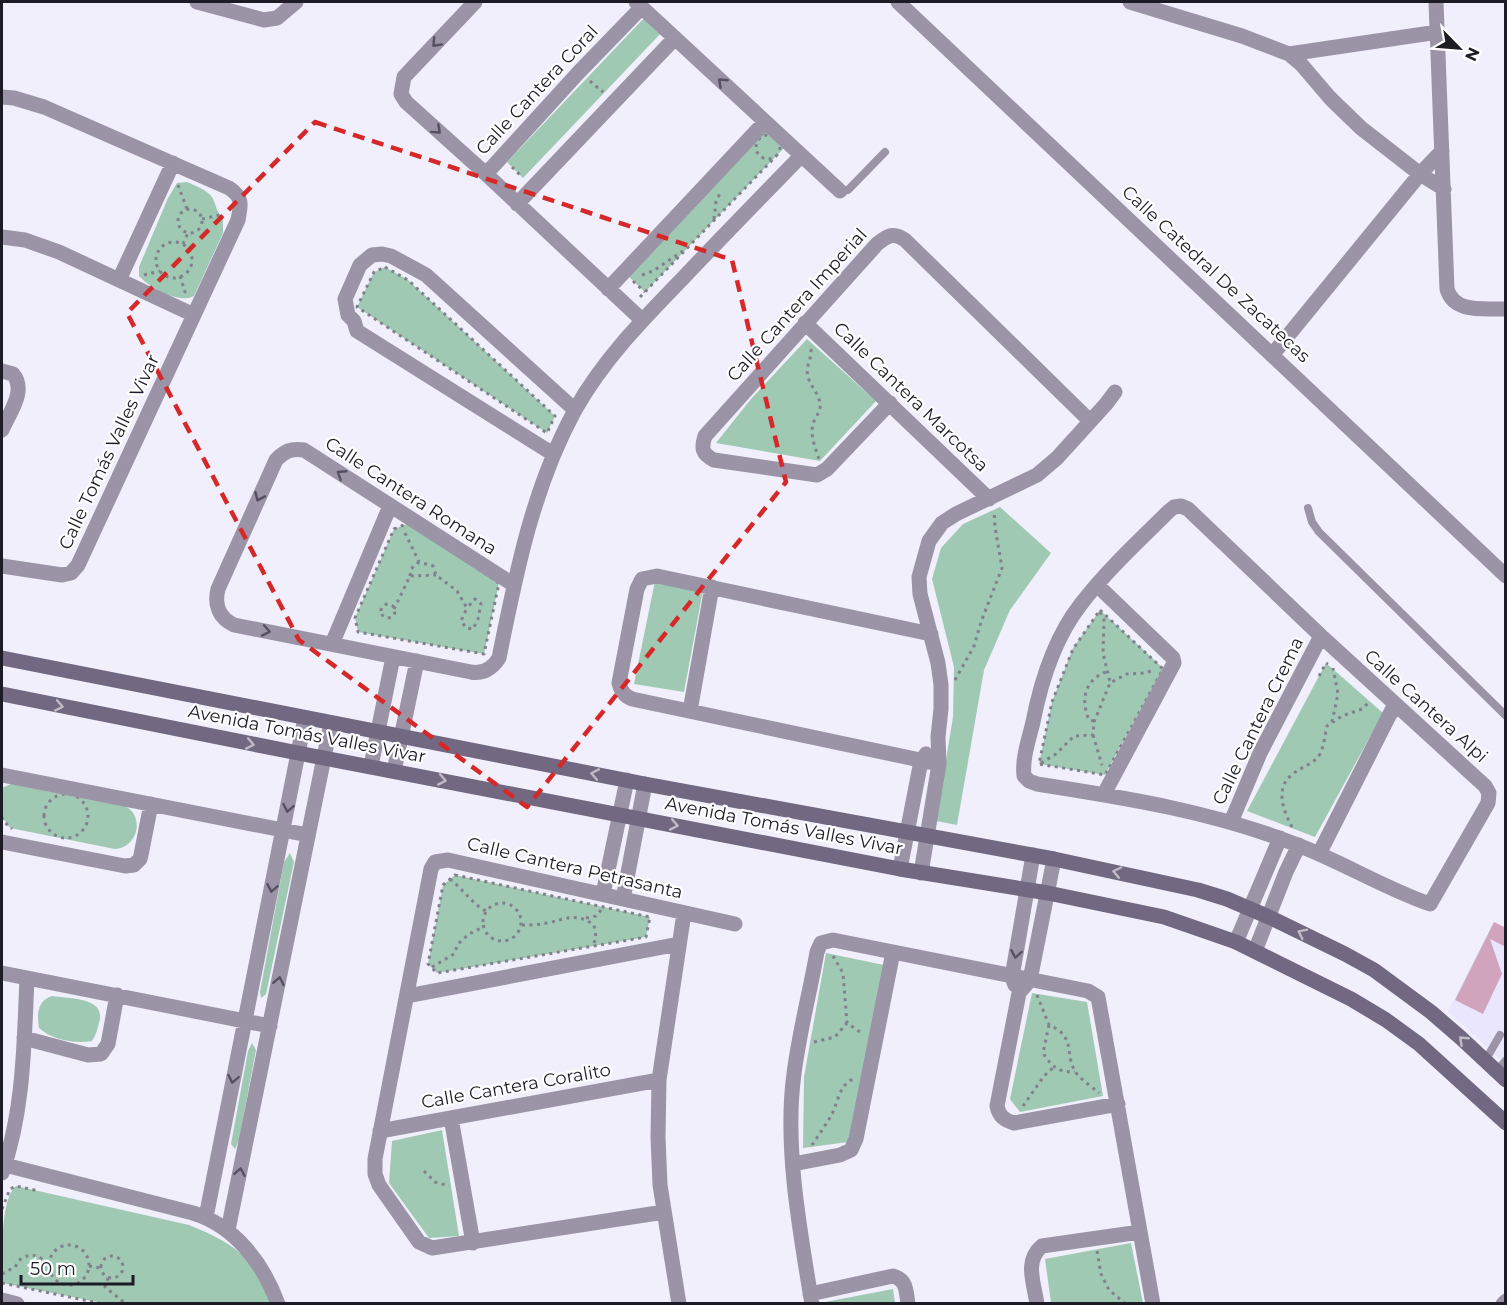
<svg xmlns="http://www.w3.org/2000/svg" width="1507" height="1305" viewBox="0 0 1507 1305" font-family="Montserrat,sans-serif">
<rect width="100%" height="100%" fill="#f0effb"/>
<path fill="#eae6fe" d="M 1494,922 L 1505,929 L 1505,1064 L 1448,1011 Z"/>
<path fill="#9fc9b3" d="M 646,16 L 663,31 L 523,178 L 507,162 Z
M 767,130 L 785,147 L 645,292 L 627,275 Z
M 187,182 C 196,186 211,191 214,201 C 217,209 217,212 223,218 L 223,233 L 194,296 C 179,304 150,288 139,276 L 139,267 L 168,198 L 177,183 Z
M 385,267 L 408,280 L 555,416 L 547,433 L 357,307 L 374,272 Z
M 807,339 L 876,401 L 820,461 L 716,443 L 751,399 Z
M 1000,507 L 1051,553 L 1010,610 L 984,670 L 957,825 L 936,821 L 953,717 L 954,667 L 932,579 L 941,548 L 963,524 Z
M 409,523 L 499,583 L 484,654 L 358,632 L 355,618 L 394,529 Z
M 655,581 L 703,590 L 684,692 L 634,684 Z
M 1100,610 L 1163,668 L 1105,775 L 1039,764 L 1052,702 L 1073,648 Z
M 1326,663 L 1383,713 L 1315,837 L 1247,811 Z
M 11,784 L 125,806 C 145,816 138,848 115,849 L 10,828 L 2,817 L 2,788 Z
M 290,853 L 294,862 L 266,994 L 261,998 L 260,992 L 284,862 Z
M 455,875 L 650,917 L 646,937 L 437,973 L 428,964 L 443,885 Z
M 826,953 L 884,965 L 848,1142 L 803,1148 L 804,1077 Z
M 1032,993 L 1087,1002 L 1103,1096 L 1020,1112 L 1010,1099 Z
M 52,996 C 70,999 107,997 99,1023 C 97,1030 96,1035 92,1041 C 75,1044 52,1040 39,1028 C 37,1014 37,1001 52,996 Z
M 252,1043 L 256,1050 L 239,1140 L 235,1149 L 231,1144 L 248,1051 Z
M 442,1130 L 459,1236 L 429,1238 L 389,1183 L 392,1141 Z
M 16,1186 L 189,1225 C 211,1234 234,1244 250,1263 C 260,1275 267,1290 275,1303 L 103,1303 L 2,1283 C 2,1259 0,1198 16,1186 Z
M 1131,1243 L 1143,1303 L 1051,1303 L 1045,1259 Z
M 893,1289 L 895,1303 L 825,1303 L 825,1302 Z"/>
<path fill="#d0a4bd" d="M 1494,922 L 1506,928 L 1506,947 L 1490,939 L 1502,974 L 1483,1014 L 1455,1000 Z"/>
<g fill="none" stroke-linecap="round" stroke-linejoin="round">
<path stroke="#82808c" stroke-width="3" stroke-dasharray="3 4.5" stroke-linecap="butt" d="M 590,81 L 603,92
M756 147a12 12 0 1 1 24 0a12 12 0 1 1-24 0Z
M 512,167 L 522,177
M 178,185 L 187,209
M178 221a12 12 0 1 1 24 0a12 12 0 1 1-24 0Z
M 202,219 L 220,215
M 714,219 L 716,202 L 721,191
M156 260a18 18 0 1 1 36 0a18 18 0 1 1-36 0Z
M 183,244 L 188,233
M 385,267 L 408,280 L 555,416 L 547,433 L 357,307 L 374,272 Z
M 144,275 L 160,271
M 642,275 L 653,271 L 683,251
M 180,276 L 186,295
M 633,281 L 645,292
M 640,297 L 779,153
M 811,349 C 812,359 805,367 808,377 C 811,388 821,395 820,408 C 819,413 816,417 814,421 C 809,433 815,447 819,459
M 409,523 L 499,583 L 484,654 L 358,632 L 355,618 L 394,529 Z
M 405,533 L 419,562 L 433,566 L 436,575 L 457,591 L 467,608 L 461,621 L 466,628 L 473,629 L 478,619 L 481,604 L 475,599 L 467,608
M 410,576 L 411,569 L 419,562
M381 611a7 7 0 1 1 14 0a7 7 0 1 1-14 0Z
M 394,609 L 410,576 L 436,575
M 1100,610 L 1163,669 L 1105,775 L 1039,764 L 1052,702 L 1073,649 Z
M 1100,612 L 1104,620 L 1103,653 L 1110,682
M 1319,676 L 1326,663 L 1328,664
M 955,680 L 974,646 L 981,622 L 1002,568 L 995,527 L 994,511
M 1094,721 L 1089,720 C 1080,699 1085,678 1109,671
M 1332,722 L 1338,694 L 1333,668
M 1093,735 L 1102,765
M 1041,763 L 1056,754 L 1074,736 L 1093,735 L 1094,722 L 1110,683 L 1127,674 L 1145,673 L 1154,670
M44 816a22 22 0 1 1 44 0a22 22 0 1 1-44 0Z
M 2,817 L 3,821 L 12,829
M 1292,827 C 1283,810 1274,787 1294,773 C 1303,766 1314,764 1320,754 C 1324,746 1325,734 1327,726 L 1342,716 L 1362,709 L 1370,701
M 455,875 L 650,917 L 646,937 L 437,973 L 428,964 L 443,885 Z
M 450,879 C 463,889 472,904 486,911
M483 922a19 19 0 1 1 38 0a19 19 0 1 1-38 0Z
M 586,918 L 596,916 L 602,909
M 522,925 C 530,925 539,925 547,923 C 566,919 576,912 594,925 L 596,937 L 593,946
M 833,956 L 843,973 L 847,1023 L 863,1034
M 432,967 L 454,954 L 458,944 L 469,934 L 483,927
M 1037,995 L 1049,1025 C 1078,1037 1063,1056 1077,1074 C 1083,1081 1092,1087 1099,1093
M 1049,1025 L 1043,1053 C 1052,1067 1058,1072 1075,1072
M 814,1042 L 835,1037 L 847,1023
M 1023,1106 L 1044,1076 L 1053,1068
M 812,1145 C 818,1136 825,1126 831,1116 C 838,1103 839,1085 853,1079
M 424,1171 L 435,1182 L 449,1186
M 2,1209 L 10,1189 L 16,1186 L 39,1191
M49 1265a20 20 0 1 1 40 0a20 20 0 1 1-40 0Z
M 1097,1251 L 1101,1274 L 1109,1290 L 1126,1304
M101 1267a11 11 0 1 1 22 0a11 11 0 1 1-22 0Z
M 89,1266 L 101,1268
M 2,1274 L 15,1267 L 21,1258 C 34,1253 39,1255 48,1265
M 108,1278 L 105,1287 L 126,1304
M 2,1283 L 103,1304"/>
<path stroke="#9a94a6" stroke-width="8" d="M 840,191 L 848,190 L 885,152
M 1308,508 L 1312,522 L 1319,532 L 1506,716
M 1485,1061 L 1500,1035
M 1496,1072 L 1506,1060"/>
<path stroke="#9a94a6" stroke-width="15" d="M 197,2 L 264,20 L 277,18 L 296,2
M 475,2 L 404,77 L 401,94 L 406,102 L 486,174 L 642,320
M 636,2 L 840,191
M 898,2 L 1506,576
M 1130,2 L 1242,36 L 1289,54 L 1301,64 L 1330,98 L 1361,128 L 1420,174 L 1444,189
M 1436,2 L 1447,289 C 1454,314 1485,308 1506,309
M 1289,54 L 1438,32
M 2,97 L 14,98 L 44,107 L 229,188 C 243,197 241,205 238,220 L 78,565 L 71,573 L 62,575 L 2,566
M 486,174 L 579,72 L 642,7
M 517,204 L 675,38
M 2,237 L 25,240 L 59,252 L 194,315
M 119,280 L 173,163
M 608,289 L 765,122
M 805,323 L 989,499
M 1273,354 L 1420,174 L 1442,151
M 2,371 L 13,374 C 27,391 9,413 2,430
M 890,403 L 827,469 L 817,475 L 714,460 C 702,454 701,448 705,436 L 877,244 C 888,235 894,232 905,240 L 1090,421
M 553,454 L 357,331 L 354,321 L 348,315 L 345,299 L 360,265 L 372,255 L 382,254 L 391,256 L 426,275 L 575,410
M 1181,506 L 1188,509 L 1321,636 L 1485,786 L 1489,793 L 1488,803 L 1430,904 C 1386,889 1344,863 1300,846 C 1215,812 1127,798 1037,784 L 1029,781 L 1024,776 C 1022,758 1029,739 1033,722 C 1041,681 1055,637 1081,604 C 1107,570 1139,541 1169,511 L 1174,507 Z
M 514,585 L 304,450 C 291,448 285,451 276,460 L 218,589 C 214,605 219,618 234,625 L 471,672 C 483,674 493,668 499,658 C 516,573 533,487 575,410 C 603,360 644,318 684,277 C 723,236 762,196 801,156
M 1097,585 L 1173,658 L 1174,663 L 1104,794
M 931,634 L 657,576 L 642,579 L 637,589 L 619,683 C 621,691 624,696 632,699 L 939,764
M 332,644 L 390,506
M 690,711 L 712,587
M 371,766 L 393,657
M 394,771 L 417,661
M 2,775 L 308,835
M 1231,822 L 1260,753 L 1321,636
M 2,842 L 125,866 L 134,865 L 140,859 L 141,855 L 151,804
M 1319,854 L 1395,704
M 1054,859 L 1030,980 L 1019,993 L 997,1106 C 999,1116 1004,1120 1014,1123 L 1118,1104
M 900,869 L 921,761 L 926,754
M 921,873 L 939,764 L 938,737 L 941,709 L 941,685 L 938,663 L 920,594 L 919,577 L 929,541 L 942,523 L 956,514 L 1037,475 L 1057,458 L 1106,404 L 1115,392
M 603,894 L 627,780
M 623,899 L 645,784
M 1236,942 L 1280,838
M 1255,951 L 1286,872 L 1299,845
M 2,973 L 270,1026
M 1015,985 L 1012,977 L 1033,855
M 407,996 L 679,944
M 24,1038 L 88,1055 L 101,1054 L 108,1044 L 117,995
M 451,1118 L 473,1243
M 380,1131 L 659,1080
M 793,1164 L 840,1155 L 851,1150 L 856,1139 L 893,952
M 5,1165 L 193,1213 C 235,1226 263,1263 278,1304
M 2,1173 C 24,1110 24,1044 27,978
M 664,1212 L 432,1248 L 419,1242 L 379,1185 L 375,1174 L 375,1159 L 431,869 L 435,862 L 448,860 L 735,924
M 206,1217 L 305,718
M 228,1230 L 331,723
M 810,1294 L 893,1276 C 907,1280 906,1291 908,1304
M 2,1300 L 17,1304
M 679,1304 L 660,1185 L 658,1137 L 659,1080 L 684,913
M 812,1304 C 800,1232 784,1145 794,1074 C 799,1033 810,992 817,952 L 821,943 L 833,940 L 1088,991 L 1098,997 L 1153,1304
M 1037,1304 C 1034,1283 1024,1261 1042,1246 L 1140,1232
M 1503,1304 L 1506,1301"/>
<path stroke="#726881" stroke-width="15" d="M 2,658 L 645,784 L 1054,859 L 1198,890 L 1227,899 L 1269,917 L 1345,954 L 1374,970 L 1431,1012 L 1461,1038 L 1506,1080
M 2,694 L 298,753 L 900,869 L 1048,893 L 1164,917 L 1236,942 L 1351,999 L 1386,1020 L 1419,1044 L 1506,1123"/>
</g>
<defs><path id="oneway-chevron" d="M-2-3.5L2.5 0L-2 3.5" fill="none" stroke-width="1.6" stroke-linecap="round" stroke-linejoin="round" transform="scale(1.5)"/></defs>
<g stroke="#555160">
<use href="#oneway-chevron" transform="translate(436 43) rotate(133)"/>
<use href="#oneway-chevron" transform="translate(722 82) rotate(-137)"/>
<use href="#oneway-chevron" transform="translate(437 130) rotate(42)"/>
<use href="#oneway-chevron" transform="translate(341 474) rotate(-147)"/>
<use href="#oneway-chevron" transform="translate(259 497) rotate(114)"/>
<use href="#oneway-chevron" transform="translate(266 631) rotate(11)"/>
<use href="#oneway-chevron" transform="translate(288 808) rotate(101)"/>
<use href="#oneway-chevron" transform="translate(272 888) rotate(101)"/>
<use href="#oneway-chevron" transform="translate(1016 954) rotate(100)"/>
<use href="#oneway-chevron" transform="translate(279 981) rotate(-79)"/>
<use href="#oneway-chevron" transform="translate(233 1079) rotate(101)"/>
<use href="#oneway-chevron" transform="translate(240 1172) rotate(-79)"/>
</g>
<g stroke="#c0bbc6">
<use href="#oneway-chevron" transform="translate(59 706) rotate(11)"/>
<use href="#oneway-chevron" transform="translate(250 744) rotate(11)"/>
<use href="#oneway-chevron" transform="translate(595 774) rotate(-169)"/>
<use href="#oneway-chevron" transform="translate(442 780) rotate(11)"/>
<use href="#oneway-chevron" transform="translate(674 825) rotate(11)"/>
<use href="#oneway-chevron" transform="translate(1117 872) rotate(-168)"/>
<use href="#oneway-chevron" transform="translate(1302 933) rotate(-154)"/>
<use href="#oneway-chevron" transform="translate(1463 1040) rotate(-137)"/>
</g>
<path fill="none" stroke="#d62828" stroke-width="4.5" stroke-dasharray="12 8" stroke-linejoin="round" d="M 315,122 L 732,260 L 786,482 L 527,807 L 299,640 L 127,313 Z"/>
<g text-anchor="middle" stroke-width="4.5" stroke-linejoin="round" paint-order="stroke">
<g font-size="18" fill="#1d1b26" stroke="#fff">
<text transform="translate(537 90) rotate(-47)" y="6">Calle Cantera Coral</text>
<text transform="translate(1216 274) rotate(43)" y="6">Calle Catedral De Zacatecas</text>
<text transform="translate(797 305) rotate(-48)" y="6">Calle Cantera Imperial</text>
<text transform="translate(911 397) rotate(44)" y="6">Calle Cantera Marcotsa</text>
<text transform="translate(109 452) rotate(-65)" y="6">Calle Tomás Valles Vivar</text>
<text transform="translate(411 496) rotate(33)" y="6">Calle Cantera Romana</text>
<text transform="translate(1426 706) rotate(42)" y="6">Calle Cantera Alpi</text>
<text transform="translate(1258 721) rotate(-64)" y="6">Calle Cantera Crema</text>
<text transform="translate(307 734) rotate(11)" y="6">Avenida Tomás Valles Vivar</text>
<text transform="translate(784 826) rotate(11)" y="6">Avenida Tomás Valles Vivar</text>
<text transform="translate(575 868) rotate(13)" y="6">Calle Cantera Petrasanta</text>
<text transform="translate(516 1086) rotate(-10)" y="6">Calle Cantera Coralito</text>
</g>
</g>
<rect width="1507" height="1305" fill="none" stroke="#1d1b26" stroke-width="6"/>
<g transform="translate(1459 48) rotate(115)" stroke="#ffffff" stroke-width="4.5" paint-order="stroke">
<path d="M0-4.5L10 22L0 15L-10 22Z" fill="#1d1b26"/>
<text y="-9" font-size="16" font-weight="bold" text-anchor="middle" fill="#1d1b26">N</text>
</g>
<path d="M21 1275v9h112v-9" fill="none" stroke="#1d1b26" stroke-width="3"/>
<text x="30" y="1275" font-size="18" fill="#1d1b26" stroke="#ffffff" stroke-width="4.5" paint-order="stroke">50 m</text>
</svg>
